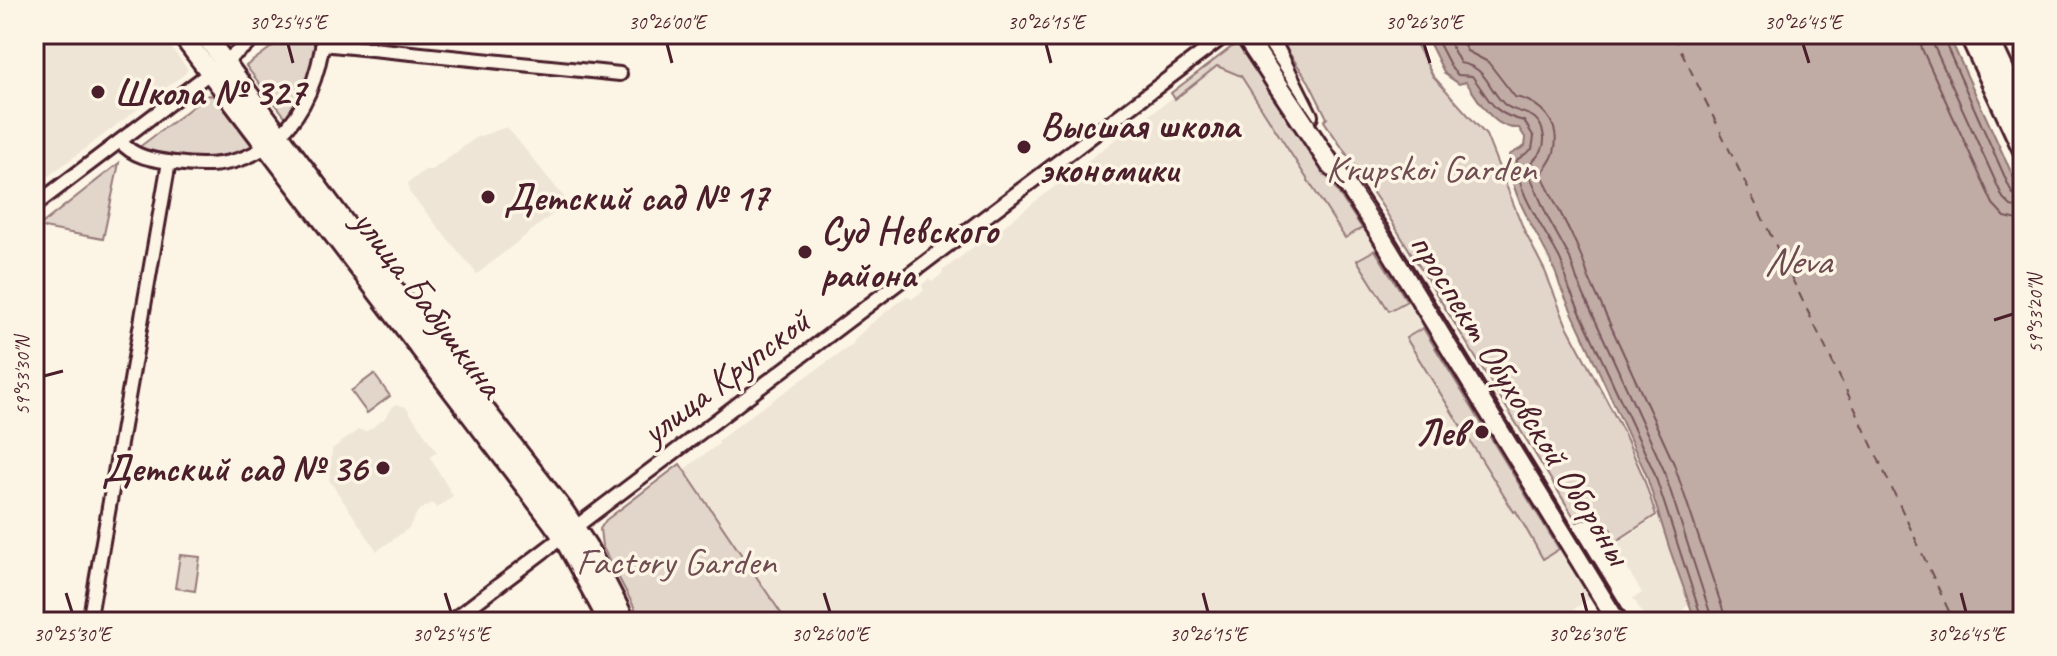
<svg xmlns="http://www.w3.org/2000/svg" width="2057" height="656" viewBox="0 0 2057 656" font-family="Caveat,sans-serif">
<rect width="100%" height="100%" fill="#fcf5e5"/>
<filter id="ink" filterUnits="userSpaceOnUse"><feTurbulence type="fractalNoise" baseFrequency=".0125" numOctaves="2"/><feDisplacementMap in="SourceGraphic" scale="16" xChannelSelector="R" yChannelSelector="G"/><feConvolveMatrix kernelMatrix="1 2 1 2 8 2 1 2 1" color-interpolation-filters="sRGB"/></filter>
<g filter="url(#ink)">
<path fill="#eee5d7" d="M 34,34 L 160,34 L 188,69 L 186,73 L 34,187 Z
M 1217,66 L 1241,76 L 1331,215 L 1363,228 L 1591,598 L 1574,609 L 1582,622 L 788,622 L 684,469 L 719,444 L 718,441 L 750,416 L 853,344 L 855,339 L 867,327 L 906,296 L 912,299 L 924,290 L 921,285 L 929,279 L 932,282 L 943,273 L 942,271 L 980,242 L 982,243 L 1117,138 Z
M 507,127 L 568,202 L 477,274 L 409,192 L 408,183 L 425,170 L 432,170 L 477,137 Z
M 395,404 L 406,407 L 437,452 L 430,457 L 453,496 L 437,508 L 432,503 L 418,511 L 409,528 L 377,551 L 329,480 L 332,449 L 358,430 L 367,431 L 384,419 Z
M 1659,515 L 1689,603 L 1679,615 L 1648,622 L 1633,598 L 1642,593 L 1620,557 L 1619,542 Z"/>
<path fill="#e2d5ca" stroke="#967a7a" stroke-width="2" d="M 289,34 L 318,34 C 314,65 309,94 287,119 L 246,66 Z
M 1276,34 L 1411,34 L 1433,76 L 1486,135 L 1524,230 L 1545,271 L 1566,324 L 1623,431 L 1643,476 L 1656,515 L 1615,542 C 1612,521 1596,514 1577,522 L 1384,209 L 1324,121 L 1327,118 L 1309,82 Z
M 1238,45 L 1240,47 L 1362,228 L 1345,238 L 1241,76 L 1217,66 L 1175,99 L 1171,93 L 1233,46 Z
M 208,95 L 214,96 L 253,147 C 215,164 182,159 142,152 L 138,148 Z
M 119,163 L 103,239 L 38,227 Z
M 1375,250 L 1407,301 L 1389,311 L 1357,260 Z
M 1423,328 L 1559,549 L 1543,559 L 1516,511 L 1514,512 L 1406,338 Z
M 374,374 L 390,396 L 367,413 L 351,391 Z
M 680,464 L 787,622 L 642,622 L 602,546 L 600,529 L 606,520 Z
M 180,555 L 200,557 L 195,591 L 175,588 Z"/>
<path fill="#c0aca5" stroke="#917474" stroke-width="2" d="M 1425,34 L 1948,34 L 2023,198 L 2023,622 L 1696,622 L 1670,550 L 1646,474 L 1560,286 C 1548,242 1508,202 1509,155 L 1525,146 L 1526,139 L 1519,128 C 1493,130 1479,100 1466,82 L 1459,84 L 1445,74 Z"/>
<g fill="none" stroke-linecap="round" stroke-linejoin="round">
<path stroke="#79575c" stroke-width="2" d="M 1434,34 L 1452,69 L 1458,75 L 1472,76 C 1491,101 1491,113 1524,121 L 1534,137 L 1532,149 L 1517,160 C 1514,189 1547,233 1560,259 C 1564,267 1565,276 1567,284 L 1654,472 L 1703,622
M 1445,34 L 1460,63 C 1488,68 1486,86 1504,104 C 1517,116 1541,108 1544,138 C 1545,154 1533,158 1527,169 L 1548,218 L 1570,258 L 1577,280 L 1663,468 L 1713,622
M 1458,34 L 1467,51 L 1488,62 L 1515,97 C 1541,102 1562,124 1554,152 C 1552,161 1545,167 1542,174 C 1556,209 1578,240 1588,276 L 1674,464 L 1723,610 L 1725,622
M 1919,34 L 1922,49 L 1993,204 L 2005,217 L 2023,221
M 1931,34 L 1933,44 L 2003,198 L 2011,206 L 2023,209
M 1941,34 L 2012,193 L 2017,198 L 2023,199"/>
<path stroke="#6d4950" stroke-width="2" stroke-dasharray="10 8" stroke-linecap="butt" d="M 1673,34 L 1848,394 L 1954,622"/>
<g stroke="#4a1f2b" stroke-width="18">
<path id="street" d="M 322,44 L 620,74
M 120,141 C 134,158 154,160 176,163 C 266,177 314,117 324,34
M 34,206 L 261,34
M 89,622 L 169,162
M 450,622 L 1227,34"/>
</g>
<g stroke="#4a1f2b" stroke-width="24">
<path id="secondary" d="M 181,34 L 550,519 L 563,537 L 609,622
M 204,34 L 460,378 L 563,510 L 587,546 L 626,622
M 1244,34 L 1332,167 L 1338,170 L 1380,233 L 1618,622
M 1267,34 L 1308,116"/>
</g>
<g stroke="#4a1f2b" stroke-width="26">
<path id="primary" d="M 1970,34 L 2023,148
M 1986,34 L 2023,113"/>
</g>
<use href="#street" stroke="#fcf5e5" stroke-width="12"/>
<use href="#secondary" stroke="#fcf5e5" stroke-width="18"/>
<use href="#primary" stroke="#fcf5e5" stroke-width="20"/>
<path stroke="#4a1f2b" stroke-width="2" d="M 1256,34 L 1389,232 L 1628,622"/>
</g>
</g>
<path fill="none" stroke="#4a1f2b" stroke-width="3" d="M 288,44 L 293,63M 667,44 L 672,63M 1046,44 L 1051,63M 1424,44 L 1430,63M 1803,44 L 1809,63M 1994,320 L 2013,314M 44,376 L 63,371M 66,593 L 72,612M 445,593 L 451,612M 824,593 L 830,612M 1203,593 L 1208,612M 1582,593 L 1587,612M 1961,593 L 1966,612"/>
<g fill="#4a1f2b" stroke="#fcf5e5" stroke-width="3">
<circle cx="98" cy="92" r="8"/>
<circle cx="1024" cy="147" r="8"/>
<circle cx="488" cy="197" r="8"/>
<circle cx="805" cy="252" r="8"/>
<circle cx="1482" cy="432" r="8"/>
<circle cx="383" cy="468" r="8"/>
</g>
<g text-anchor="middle" stroke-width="7" stroke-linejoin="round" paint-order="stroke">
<g font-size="38" font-weight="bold" fill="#4a1f2b" stroke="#fcf5e5" text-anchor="start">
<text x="114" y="105">Школа № 327</text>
<text x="1040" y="138">Высшая школа<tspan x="1040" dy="44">экономики</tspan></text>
<text x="504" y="210">Детский сад № 17</text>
<text x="821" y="243">Суд Невского<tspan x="821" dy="44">района</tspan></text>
<text x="1466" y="445" text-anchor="end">Лев</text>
<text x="367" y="481" text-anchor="end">Детский сад № 36</text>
</g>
<g font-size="38" fill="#704c53" stroke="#fcf5e5">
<text x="1431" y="181">Krupskoi Garden</text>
<text x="676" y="574">Factory Garden</text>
</g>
<g font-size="38" fill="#4a1f2b" stroke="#fcf5e5">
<text transform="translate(429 303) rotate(53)" y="13">улица Бабушкина</text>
<text transform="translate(725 376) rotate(-37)" y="13">улица Крупской</text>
<text transform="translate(1521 398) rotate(58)" y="13">проспект Обуховской Обороны</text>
</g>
<g font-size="40" font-style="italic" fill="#6d4950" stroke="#fcf5e5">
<text x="1797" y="274">Neva</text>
</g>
</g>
<rect width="2057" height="656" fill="none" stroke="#fcf5e5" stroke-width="88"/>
<rect x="44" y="44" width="1969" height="568" fill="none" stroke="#4a1f2b" stroke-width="3"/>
<g font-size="20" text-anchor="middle" fill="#4a1f2b">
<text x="288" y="29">30°25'45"E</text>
<text x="667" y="29">30°26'00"E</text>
<text x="1046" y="29">30°26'15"E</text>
<text x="1424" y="29">30°26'30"E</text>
<text x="1803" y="29">30°26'45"E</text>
<text transform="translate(2035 314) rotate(-90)" y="7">59°53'20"N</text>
<text transform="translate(22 376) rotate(-90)" y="7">59°53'30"N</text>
<text x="72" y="641">30°25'30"E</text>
<text x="451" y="641">30°25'45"E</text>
<text x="830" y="641">30°26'00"E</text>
<text x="1208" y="641">30°26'15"E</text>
<text x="1587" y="641">30°26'30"E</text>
<text x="1966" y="641">30°26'45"E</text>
</g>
</svg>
